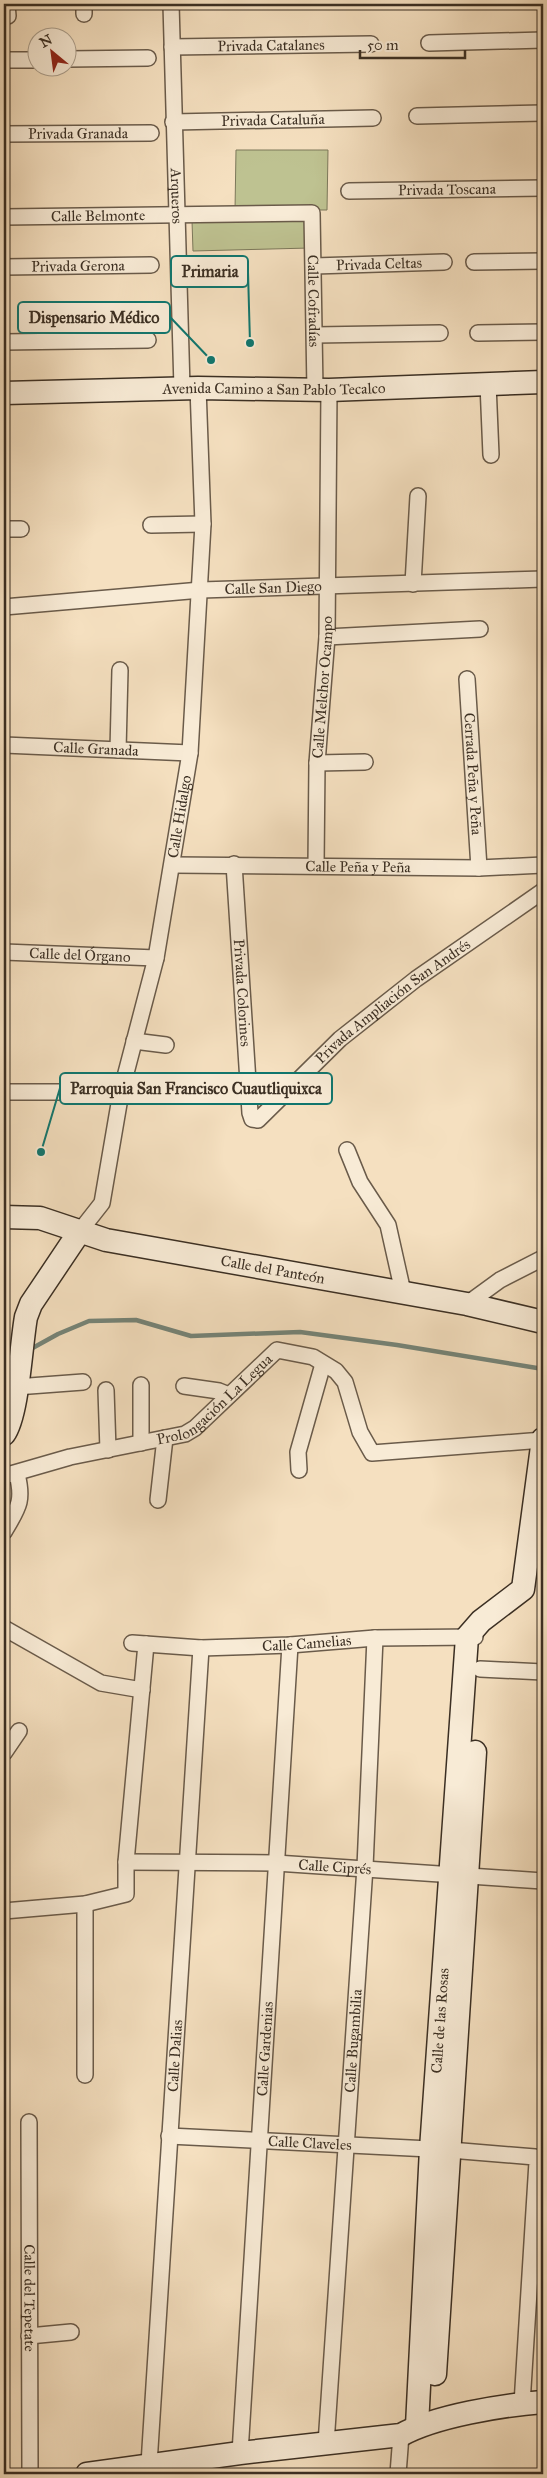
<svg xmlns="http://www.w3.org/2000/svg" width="547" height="2478" viewBox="0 0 547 2478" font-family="'IM FELL Great Primer',serif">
<rect width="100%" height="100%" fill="#f5e0c0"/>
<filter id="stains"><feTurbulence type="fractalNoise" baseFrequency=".004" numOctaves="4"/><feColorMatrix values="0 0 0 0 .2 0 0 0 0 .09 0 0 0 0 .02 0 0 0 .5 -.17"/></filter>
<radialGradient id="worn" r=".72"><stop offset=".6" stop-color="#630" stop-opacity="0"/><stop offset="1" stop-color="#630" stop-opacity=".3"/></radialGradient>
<path fill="#bec291" stroke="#7c785a" d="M 236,150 L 328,150 L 327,210 L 235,210 Z
M 310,218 L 310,248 L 193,251 L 192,221 Z"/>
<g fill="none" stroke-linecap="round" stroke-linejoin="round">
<path stroke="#758478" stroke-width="4.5" d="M 29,1350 L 58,1334 L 89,1321 L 136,1320 L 191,1336 L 300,1332 L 397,1345 L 543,1369
M 4,1374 L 11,1367"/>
<g stroke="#6a5b4a" stroke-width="18">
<g id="street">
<path d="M 7,4 L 8,16"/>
<path d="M 84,4 L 84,14"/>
<path id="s1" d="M 171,4 L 182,388"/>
<path d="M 429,43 L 543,40"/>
<path id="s2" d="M 172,47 L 371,44"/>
<path d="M 68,59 L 148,58"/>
<path d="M 4,60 L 38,60"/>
<path d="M 417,116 L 543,113"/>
<path id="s3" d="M 173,122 L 373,118"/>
<path id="s4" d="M 4,134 L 151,133"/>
<path id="s5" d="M 349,191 L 543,188"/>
<path id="s6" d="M 4,217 L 312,213 L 315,390"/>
<path d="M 474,262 L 543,261"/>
<path id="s7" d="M 314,266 L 444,262"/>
<path id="s8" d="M 4,267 L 151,265"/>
<path d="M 478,333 L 543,332"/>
<path d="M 315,335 L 440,333"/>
<path d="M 4,342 L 148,340"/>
<path d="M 488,384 L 491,455"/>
<path d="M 151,525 L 203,524"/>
<path d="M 4,529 L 21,529"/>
<path d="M 413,584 L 418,496"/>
<path id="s9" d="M 4,607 L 201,590 L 543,579"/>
<path d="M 327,637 L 480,629"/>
<path id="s10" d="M 467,679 L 479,868"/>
<path id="s11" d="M 4,745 L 190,753"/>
<path d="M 118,750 L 120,670"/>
<path d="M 317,763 L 365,762"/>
<path id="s12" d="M 234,864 L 250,1113 L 252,1119 L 258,1120 L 340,1039 L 416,979 L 543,891"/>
<path id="s13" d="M 173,865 L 479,868 L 543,865"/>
<path id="s14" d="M 316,865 L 317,763 L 327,637 L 329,390"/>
<path id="s15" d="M 4,952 L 156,958"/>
<path d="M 134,1041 L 166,1045"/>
<path d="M 4,1092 L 121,1092"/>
<path d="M 347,1150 L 360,1182 L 388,1225 L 403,1292"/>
<path id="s16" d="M 80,1231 L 102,1203 L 121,1092 L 156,958 L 190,753 L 203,524 L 198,388"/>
<path d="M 467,1304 L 500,1280 L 543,1258"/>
<path d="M 141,1385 L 141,1443"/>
<path d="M 184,1386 L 219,1391 L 229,1395"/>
<path d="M 16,1387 L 83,1382"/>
<path d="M 106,1390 L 108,1450"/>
<path d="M 299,1470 L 298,1452 L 323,1364"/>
<path id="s17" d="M 4,1476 L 70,1457 L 185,1434 L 195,1428 L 277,1350 L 313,1357 L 336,1371 L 345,1382 L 360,1432 L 372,1453 L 543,1440"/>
<path d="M 158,1500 L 165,1438"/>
<path d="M 4,1532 C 18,1508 24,1502 17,1474"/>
<path d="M 4,1628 L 101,1683 L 142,1690"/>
<path id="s18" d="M 132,1643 L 201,1648 L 290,1645 L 375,1638 L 475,1637"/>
<path d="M 480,1669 L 543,1672"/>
<path d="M 4,1753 L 19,1731"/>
<path id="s19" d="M 126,1862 L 276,1863 L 543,1881"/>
<path d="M 85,1904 L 85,2075"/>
<path d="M 4,1911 L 85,1904 L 126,1894 L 126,1862 L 146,1644"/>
<path id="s20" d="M 29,2122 L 30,2474"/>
<path id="s21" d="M 169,2136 L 450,2150 L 535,2157 L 537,2162 L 522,2404"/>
<path d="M 29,2336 L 71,2332"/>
<path id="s22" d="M 326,2444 L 365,1867 L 375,1638"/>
<path id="s23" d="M 240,2453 L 290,1645"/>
<path id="s24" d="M 149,2464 L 201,1648"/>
<path d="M 398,2474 L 401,2435"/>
</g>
</g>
<g stroke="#3b2f23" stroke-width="25">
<g id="secondary">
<path id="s25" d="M 4,393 L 198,388 L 329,390 L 543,382"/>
<path id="s26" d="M 4,1217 L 40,1218 L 106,1240 L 467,1304 L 543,1322"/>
<path d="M 4,1434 C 18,1415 21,1344 26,1317 L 31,1304 L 80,1231"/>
<path d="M 435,2374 L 475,1752"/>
<path id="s27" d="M 417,2426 L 431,2149 L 467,1637 L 481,1621 L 523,1589 L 543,1439"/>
<path d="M 87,2474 L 240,2453 L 401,2435 C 435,2416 503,2405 543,2402"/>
</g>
</g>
<use href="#street" stroke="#f8ebd6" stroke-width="15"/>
<use href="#secondary" stroke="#f8ebd6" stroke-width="22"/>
</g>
<g text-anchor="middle" stroke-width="4.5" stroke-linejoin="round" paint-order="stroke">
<g font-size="15" fill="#3b2f23" stroke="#f8ebd6">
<text dy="5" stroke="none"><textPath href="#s2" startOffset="99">Privada Catalanes</textPath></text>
<text dy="5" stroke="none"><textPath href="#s3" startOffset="100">Privada Cataluña</textPath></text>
<text dy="5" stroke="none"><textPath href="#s4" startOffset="74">Privada Granada</textPath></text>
<text dy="5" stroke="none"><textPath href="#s5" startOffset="98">Privada Toscana</textPath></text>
<text dy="5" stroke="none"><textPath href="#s1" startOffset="192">Arqueros</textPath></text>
<text dy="5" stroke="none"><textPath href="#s6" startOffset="94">Calle Belmonte</textPath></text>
<text dy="5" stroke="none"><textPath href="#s7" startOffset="65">Privada Celtas</textPath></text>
<text dy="5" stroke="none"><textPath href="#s8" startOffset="74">Privada Gerona</textPath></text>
<text dy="5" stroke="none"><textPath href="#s6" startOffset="396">Calle Cofradías</textPath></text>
<text dy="5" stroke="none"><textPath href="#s25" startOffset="270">Avenida Camino a San Pablo Tecalco</textPath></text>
<text dy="5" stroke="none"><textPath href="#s9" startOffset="270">Calle San Diego</textPath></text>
<text dy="5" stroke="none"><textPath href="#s14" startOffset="178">Calle Melchor Ocampo</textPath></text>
<text dy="5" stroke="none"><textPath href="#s11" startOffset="92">Calle Granada</textPath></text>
<text dy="5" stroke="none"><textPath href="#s10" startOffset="95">Cerrada Peña y Peña</textPath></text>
<text dy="5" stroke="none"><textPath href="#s16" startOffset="430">Calle Hidalgo</textPath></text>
<text dy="5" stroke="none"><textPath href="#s13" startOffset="185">Calle Peña y Peña</textPath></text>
<text dy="5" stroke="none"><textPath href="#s15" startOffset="76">Calle del Órgano</textPath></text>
<text dy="5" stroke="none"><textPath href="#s12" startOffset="129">Privada Colorines</textPath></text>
<text dy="5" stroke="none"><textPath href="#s12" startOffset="442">Privada Ampliación San Andrés</textPath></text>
<text dy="5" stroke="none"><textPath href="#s26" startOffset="275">Calle del Panteón</textPath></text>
<text dy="5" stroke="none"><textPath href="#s17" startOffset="229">Prolongación La Legua</textPath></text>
<text dy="5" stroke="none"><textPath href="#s18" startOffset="175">Calle Camelias</textPath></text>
<text dy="5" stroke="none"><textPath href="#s19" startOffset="209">Calle Ciprés</textPath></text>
<text dy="5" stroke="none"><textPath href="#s27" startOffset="406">Calle de las Rosas</textPath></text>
<text dy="5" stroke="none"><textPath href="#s22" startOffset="404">Calle Bugambilia</textPath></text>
<text dy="5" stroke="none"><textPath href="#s23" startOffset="405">Calle Gardenias</textPath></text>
<text dy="5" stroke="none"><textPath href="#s24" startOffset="409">Calle Dalias</textPath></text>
<text dy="5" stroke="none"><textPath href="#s21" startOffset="141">Calle Claveles</textPath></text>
<text dy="5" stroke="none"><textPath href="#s20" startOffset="176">Calle del Tepetate</textPath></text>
</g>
</g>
<path fill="none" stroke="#0f766e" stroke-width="2" d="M250 343L248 272M211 360L170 317M41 1152L60 1088"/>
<g fill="#0f766e" stroke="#f8ebd6" stroke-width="2">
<circle cx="250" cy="343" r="5"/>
<circle cx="211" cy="360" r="5"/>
<circle cx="41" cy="1152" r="5"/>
</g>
<g fill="#f8ebd6" stroke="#0f766e" stroke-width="2">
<rect x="171" y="256" width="77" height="31" rx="5"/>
<rect x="18" y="302" width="152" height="31" rx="5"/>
<rect x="60" y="1073" width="272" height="31" rx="5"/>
</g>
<g font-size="16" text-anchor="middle" font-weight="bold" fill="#3b2f23">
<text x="210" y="277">Primaria</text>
<text x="94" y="323">Dispensario Médico</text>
<text x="196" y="1094">Parroquia San Francisco Cuautliquixca</text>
</g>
<rect width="547" height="2478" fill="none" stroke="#f5e0c0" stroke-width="20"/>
<rect x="5" y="5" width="537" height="2468" fill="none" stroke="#3b2f23" stroke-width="2.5"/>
<rect x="10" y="10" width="527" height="2458" fill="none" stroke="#3b2f23"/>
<g transform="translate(52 52) rotate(331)"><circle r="24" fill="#f8ebd6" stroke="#aca08e"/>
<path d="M0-4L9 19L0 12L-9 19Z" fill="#8f2418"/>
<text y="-8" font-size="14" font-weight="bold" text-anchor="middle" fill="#3b2f23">N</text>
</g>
<path d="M360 50v8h105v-8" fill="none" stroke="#3b2f23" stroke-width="2.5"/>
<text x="367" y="50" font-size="15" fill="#3b2f23" stroke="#f8ebd6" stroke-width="4" paint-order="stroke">50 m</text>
<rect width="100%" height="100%" filter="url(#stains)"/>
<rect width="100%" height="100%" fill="url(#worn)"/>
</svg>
